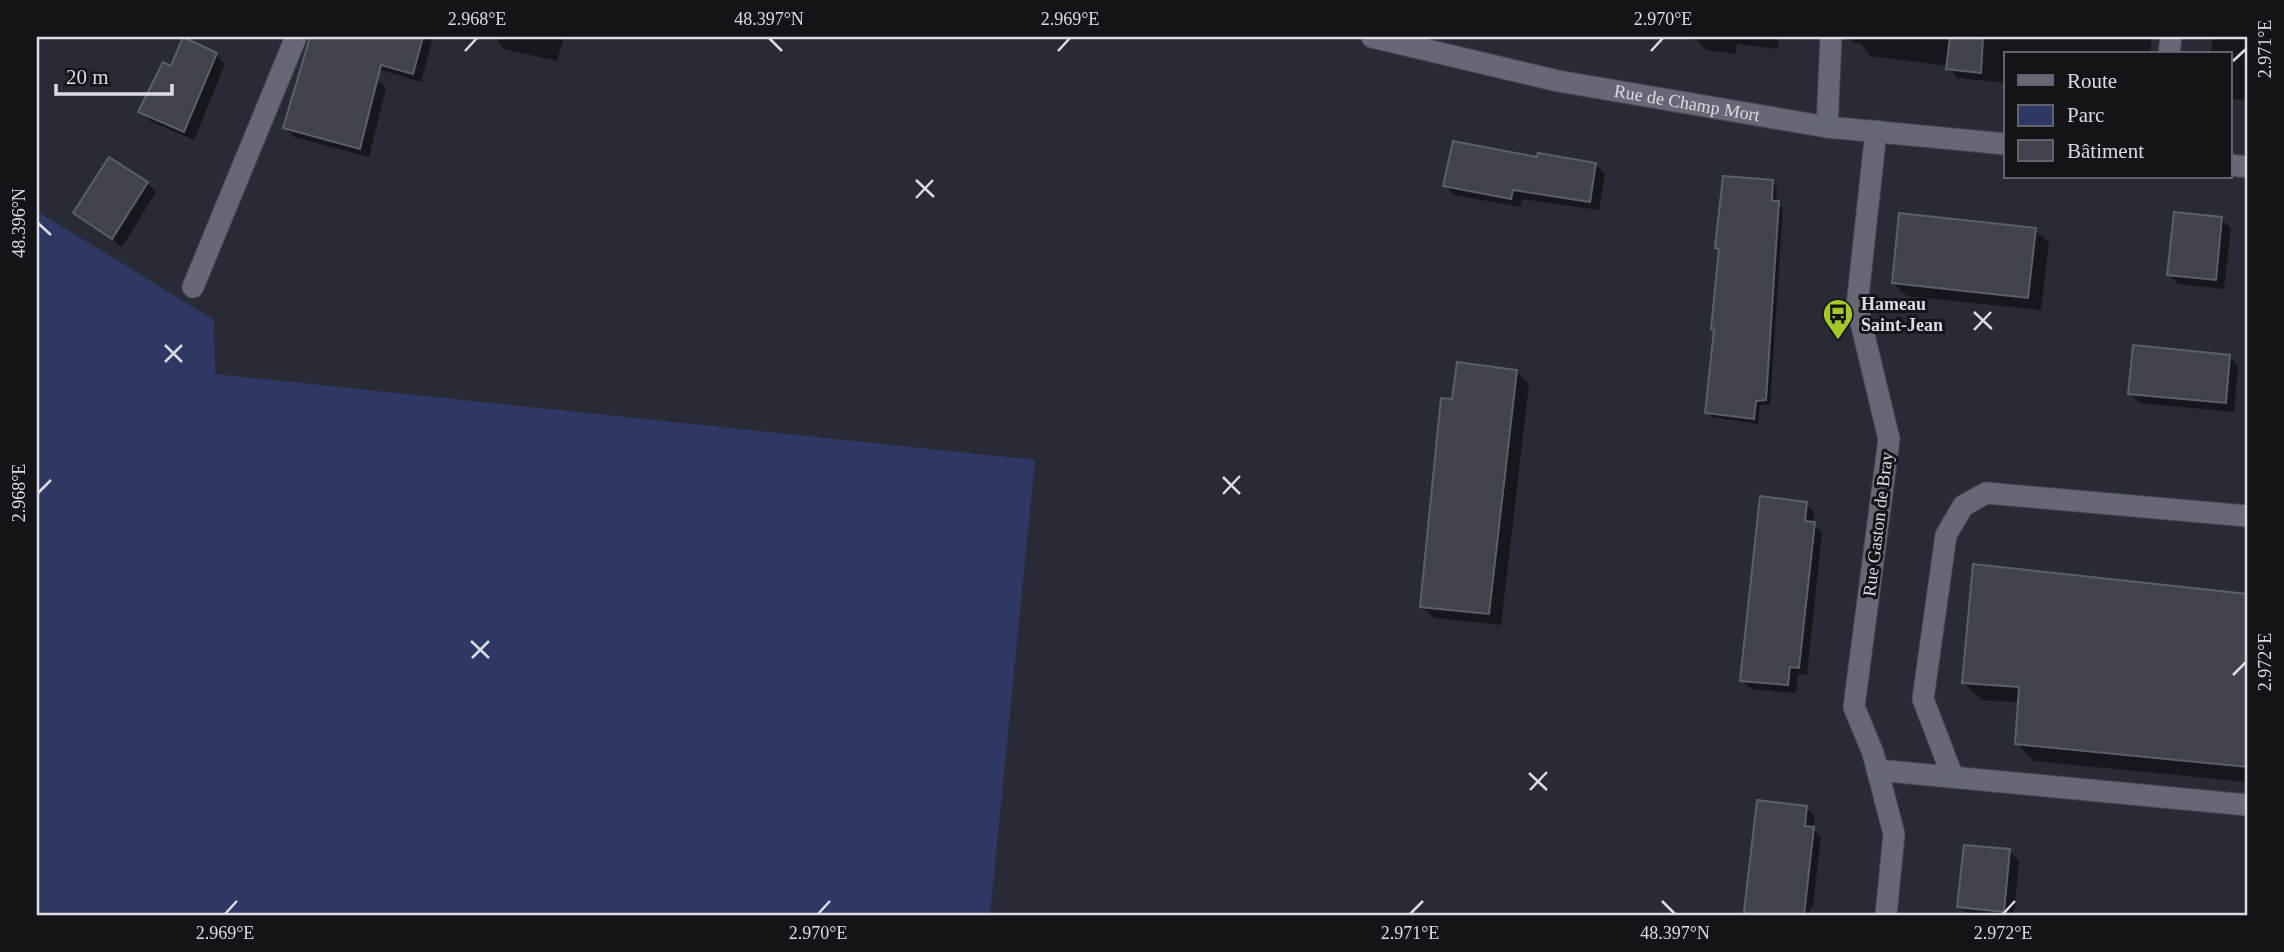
<svg xmlns="http://www.w3.org/2000/svg" width="2284" height="952" viewBox="0 0 2284 952" font-family="Georgia,serif">
<rect width="100%" height="100%" fill="#282b35"/>
<path fill="#2f3864" d="M 37,211 L 214,320 L 215,374 L 1035,460 L 990,915 L 37,915 Z"/>
<path fill="#0007" d="M 372,37 L 433,37 L 421,82 L 374,68 L 366,59 Z
M 495,37 L 564,37 L 557,61 L 504,49 Z
M 1662,37 L 1779,37 L 1777,49 L 1737,44 L 1736,54 L 1706,50 L 1697,40 Z
M 1848,37 L 2152,37 L 2150,54 L 2006,54 L 2006,83 L 1957,78 L 1949,66 L 1870,56 L 1861,44 L 1854,43 Z
M 2213,37 L 2247,37 L 2247,100 L 2230,99 L 2230,54 L 2211,54 Z
M 216,54 L 225,64 L 194,140 L 150,121 L 140,112 L 172,69 Z
M 377,79 L 386,88 L 369,157 L 294,137 L 285,128 Z
M 1539,159 L 1595,164 L 1605,174 L 1599,210 L 1522,199 L 1520,207 L 1454,195 L 1445,185 Z
M 1772,182 L 1777,187 L 1776,203 L 1783,208 L 1770,405 L 1760,405 L 1758,424 L 1712,417 L 1707,412 L 1721,251 L 1717,248 Z
M 147,183 L 156,192 L 122,247 L 75,213 Z
M 2221,219 L 2231,228 L 2224,289 L 2178,284 L 2169,275 Z
M 2035,230 L 2049,243 L 2041,310 L 1907,296 L 1893,283 Z
M 2229,356 L 2238,366 L 2234,412 L 2139,403 L 2130,393 Z
M 1517,372 L 1529,384 L 1501,625 L 1434,618 L 1422,606 L 1454,400 Z
M 1806,503 L 1814,512 L 1813,523 L 1822,532 L 1807,675 L 1798,674 L 1796,693 L 1750,689 L 1742,680 Z
M 1975,566 L 2247,595 L 2247,782 L 2034,761 L 2017,744 L 2020,702 L 1981,700 L 1964,683 Z
M 1758,802 L 1806,808 L 1815,816 L 1813,829 L 1821,837 L 1813,907 L 1810,907 L 1809,915 L 1744,915 Z
M 2009,851 L 2019,860 L 2014,915 L 1968,915 L 1959,906 Z"/>
<path fill="#40434e" stroke="#5b5f6a" stroke-width="2" d="M 183,37 L 217,53 L 184,132 L 138,112 L 163,62 L 171,66 Z
M 310,37 L 423,37 L 413,74 L 381,65 L 360,149 L 283,128 Z
M 1950,37 L 1983,37 L 1981,73 L 1946,69 Z
M 1453,141 L 1537,157 L 1538,153 L 1596,163 L 1590,202 L 1513,190 L 1511,199 L 1443,186 Z
M 109,157 L 148,182 L 112,239 L 73,213 Z
M 1723,176 L 1773,180 L 1772,201 L 1779,201 L 1766,400 L 1756,401 L 1754,419 L 1705,413 L 1714,330 L 1711,329 L 1719,249 L 1715,248 Z
M 2174,212 L 2222,217 L 2216,280 L 2167,275 Z
M 1899,213 L 2036,228 L 2028,298 L 1892,283 Z
M 2133,345 L 2230,355 L 2226,403 L 2128,394 Z
M 1457,362 L 1517,370 L 1489,614 L 1420,607 L 1441,398 L 1452,399 Z
M 1760,496 L 1807,502 L 1805,521 L 1815,522 L 1799,668 L 1790,667 L 1788,685 L 1740,681 Z
M 1973,564 L 2247,594 L 2247,767 L 2015,744 L 2019,687 L 1962,683 Z
M 1757,800 L 1807,806 L 1805,826 L 1814,827 L 1804,915 L 1751,915 L 1744,912 Z
M 1964,845 L 2010,849 L 2004,912 L 1957,907 Z"/>
<g fill="none" stroke-linecap="round" stroke-linejoin="round">
<g stroke="#464850" stroke-width="23">
<g id="minor">
<path id="s1" d="M 1372,37 L 1558,81 L 1827,127 L 2006,144"/>
<path d="M 2169,54 L 2171,37"/>
<path d="M 1827,127 L 1831,37"/>
<path d="M 1876,131 L 1857,306 L 1889,439 L 1854,707 L 1873,753 L 1894,834 L 1886,915"/>
<path d="M 2230,165 L 2247,167"/>
<path d="M 193,287 L 296,37"/>
<path d="M 1877,770 L 2247,805"/>
<path d="M 1952,775 L 1923,699 L 1946,535 L 1963,506 L 1986,493 L 2247,516"/>
</g>
</g>
<use href="#minor" stroke="#666975" stroke-width="21"/>
</g>
<path fill="none" stroke="#dcdde4" stroke-width="2.5" d="M 769,38 L 782,51M 465,51 L 477,38M 1058,51 L 1070,38M 1651,51 L 1663,38M 2233,61 L 2246,49M 916,180 L 934,197M 916,198 L 933,180M 38,223 L 51,235M 1974,312 L 1992,329M 1974,330 L 1991,312M 165,345 L 182,362M 165,362 L 182,345M 1223,477 L 1240,494M 38,493 L 51,480M 1223,494 L 1240,476M 471,641 L 489,658M 472,658 L 489,641M 2233,675 L 2246,662M 1529,773 L 1547,790M 1530,790 L 1547,772M 1662,901 L 1675,914M 225,914 L 237,901M 818,914 L 830,901M 1410,914 L 1423,901M 2003,914 L 2015,901"/>
<defs>
<g id="bus-pin" transform="scale(1.575)"><path d="M0 17L-7.5 6A9.5 9.5 0 1 1 7.5 6Z" fill="#a2c929" stroke="#131418"/><path d="M-5-6H5V4H4V6H2V4H-2V6H-4V4H-5ZM-3.5-4V0h7V-4ZM-3.5 1.2v1.5H-2V1.2ZM2 1.2v1.5H3.5V1.2Z" fill="#111"/></g>
</defs>
<g fill-rule="evenodd">
<use href="#bus-pin" x="1838" y="314"/>
</g>
<g text-anchor="middle" stroke-width="6" stroke-linejoin="round" paint-order="stroke">
<g font-size="18" fill="#dcdde4" stroke="#131418">
<text dy="6" stroke="none"><textPath href="#s1" startOffset="322">Rue de Champ Mort</textPath></text>
<text transform="translate(1878 524) rotate(-83)" y="6">Rue Gaston de Bray</text>
</g>
<g font-size="18" font-weight="bold" fill="#dcdde4" stroke="#131418" text-anchor="start">
<text x="1861" y="310">Hameau<tspan x="1861" dy="21">Saint-Jean</tspan></text>
</g>
</g>
<rect width="2284" height="952" fill="none" stroke="#131418" stroke-width="77"/>
<rect x="2004" y="52" width="228" height="126" fill="#131418" stroke="#63646a" stroke-width="2"/>
<rect x="2018" y="75" width="35" height="10" fill="#666975" stroke="#63646a" stroke-width="2"/>
<text x="2067" y="88" font-size="21" fill="#dcdde4">Route</text>
<rect x="2018" y="105" width="35" height="21" fill="#2f3864" stroke="#63646a" stroke-width="2"/>
<text x="2067" y="122" font-size="21" fill="#dcdde4">Parc</text>
<rect x="2018" y="140" width="35" height="21" fill="#40434e" stroke="#63646a" stroke-width="2"/>
<text x="2067" y="158" font-size="21" fill="#dcdde4">Bâtiment</text>
<path d="M56 84v10h116v-10" fill="none" stroke="#dcdde4" stroke-width="3.5"/>
<text x="66" y="84" font-size="21" fill="#dcdde4" stroke="#131418" stroke-width="5" paint-order="stroke">20 m</text>
<rect x="38" y="38" width="2208" height="876" fill="none" stroke="#dcdde4" stroke-width="2.5"/>
<g font-size="18" text-anchor="middle" fill="#dcdde4">
<text x="477" y="25">2.968°E</text>
<text x="769" y="25">48.397°N</text>
<text x="1070" y="25">2.969°E</text>
<text x="1663" y="25">2.970°E</text>
<text transform="translate(2265 49) rotate(-90)" y="6">2.971°E</text>
<text transform="translate(19 223) rotate(-90)" y="6">48.396°N</text>
<text transform="translate(19 493) rotate(-90)" y="6">2.968°E</text>
<text transform="translate(2265 662) rotate(-90)" y="6">2.972°E</text>
<text x="225" y="939">2.969°E</text>
<text x="818" y="939">2.970°E</text>
<text x="1410" y="939">2.971°E</text>
<text x="1675" y="939">48.397°N</text>
<text x="2003" y="939">2.972°E</text>
</g>
</svg>
